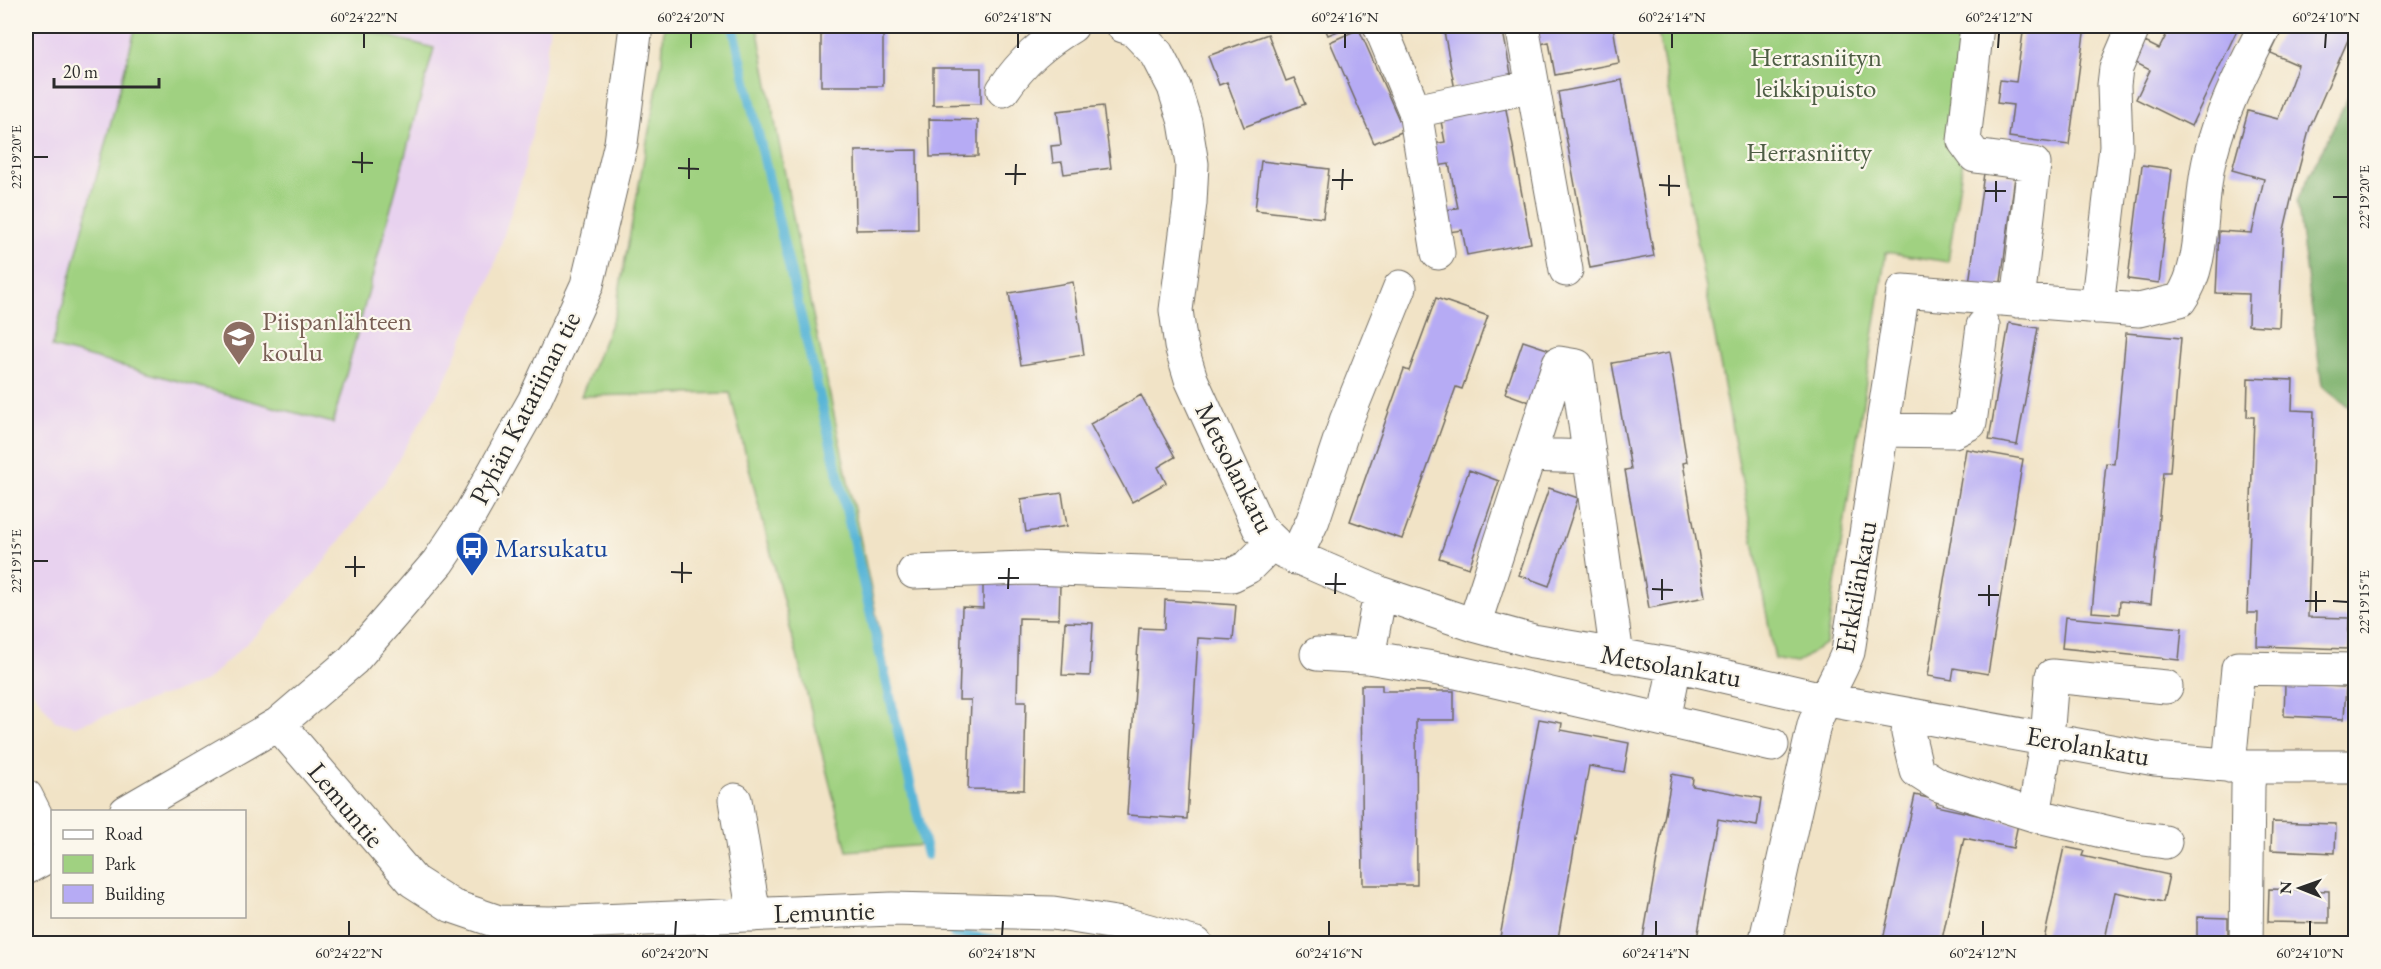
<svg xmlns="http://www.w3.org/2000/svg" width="2381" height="969" viewBox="0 0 2381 969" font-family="'EB Garamond',serif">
<rect width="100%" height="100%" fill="#fbf7ec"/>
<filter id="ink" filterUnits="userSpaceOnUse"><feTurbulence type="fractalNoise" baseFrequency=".0167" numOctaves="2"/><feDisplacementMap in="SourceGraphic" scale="12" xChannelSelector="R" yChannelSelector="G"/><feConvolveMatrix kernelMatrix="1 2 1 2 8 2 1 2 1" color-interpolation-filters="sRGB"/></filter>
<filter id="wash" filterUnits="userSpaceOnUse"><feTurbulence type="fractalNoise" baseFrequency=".008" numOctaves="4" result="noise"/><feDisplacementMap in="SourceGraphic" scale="24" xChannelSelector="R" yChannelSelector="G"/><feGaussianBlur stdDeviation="1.35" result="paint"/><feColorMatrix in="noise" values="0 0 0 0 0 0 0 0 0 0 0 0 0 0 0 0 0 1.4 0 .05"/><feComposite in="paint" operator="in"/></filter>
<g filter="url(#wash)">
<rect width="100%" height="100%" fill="#f1e3c6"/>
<path fill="#e8d2ef" d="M 26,26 L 550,26 L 540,97 L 524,171 L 490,279 L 443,384 L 385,482 L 316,572 L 262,629 L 206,681 L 75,726 L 55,721 L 26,682 Z"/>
<path fill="#a0d181" stroke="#667e56" stroke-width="1.5" d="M 136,26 L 349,26 L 434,48 L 333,423 L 52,347 Z
M 664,26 L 757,26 L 800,254 L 925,845 L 847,851 L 730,393 L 581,396 L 615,314 L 662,61 Z
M 1657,26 L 1981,26 L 1982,32 L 1948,262 L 1886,252 L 1826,643 L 1797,663 L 1775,659 Z"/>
<path fill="#80b36f" stroke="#566f4d" stroke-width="1.5" d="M 2355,83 L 2356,412 L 2355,412 L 2322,385 L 2297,201 Z"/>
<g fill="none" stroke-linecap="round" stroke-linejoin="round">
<path stroke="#59b5d7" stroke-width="10" d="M 733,26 L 927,855
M 954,934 L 1021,944"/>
</g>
<g id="blocks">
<path fill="#b6abf4" d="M 821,26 L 883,26 L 883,86 L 821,86 Z
M 1324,26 L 1350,26 L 1328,35 Z
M 1443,26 L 1502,26 L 1512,79 L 1455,90 Z
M 1533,26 L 1613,26 L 1619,63 L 1555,75 L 1549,42 L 1537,45 Z
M 2024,26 L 2085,26 L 2069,145 L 2009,137 L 2013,105 L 1997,103 L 2000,80 L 2016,82 Z
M 2171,26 L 2239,26 L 2191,126 L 2136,99 L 2150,70 L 2136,63 L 2145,42 L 2159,49 Z
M 2284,26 L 2354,26 L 2310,127 L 2294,187 L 2283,234 L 2279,327 L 2248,325 L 2249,294 L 2216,293 L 2219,231 L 2252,233 L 2264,179 L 2232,170 L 2248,111 L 2278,119 L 2298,65 L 2271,53 Z
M 1359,29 L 1404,131 L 1374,143 L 1330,42 Z
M 1268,34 L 1286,81 L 1294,78 L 1305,104 L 1244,127 L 1227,82 L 1219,85 L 1208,56 Z
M 933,68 L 981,68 L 981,104 L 933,105 Z
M 1622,80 L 1654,256 L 1590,268 L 1558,92 Z
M 1505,104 L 1531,243 L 1467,255 L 1462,230 L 1449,232 L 1445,210 L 1458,208 L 1449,164 L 1437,166 L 1433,144 L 1445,142 L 1440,116 Z
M 1103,106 L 1111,168 L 1064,174 L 1062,162 L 1053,163 L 1051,146 L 1061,145 L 1057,111 Z
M 929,119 L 978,120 L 978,156 L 930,157 Z
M 917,150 L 918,229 L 856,230 L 855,151 Z
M 1261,161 L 1329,169 L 1323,218 L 1255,210 Z
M 2142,165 L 2172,169 L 2159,283 L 2128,279 Z
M 1984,173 L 2015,177 L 2000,289 L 1969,284 Z
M 1073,282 L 1084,355 L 1021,365 L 1009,293 Z
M 1436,298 L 1488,316 L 1462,389 L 1456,387 L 1402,539 L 1350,521 L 1404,369 L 1409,371 Z
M 2009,323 L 2038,328 L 2017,445 L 1989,440 Z
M 2126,333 L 2181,338 L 2170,472 L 2163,472 L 2151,604 L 2120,601 L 2119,614 L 2092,612 L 2106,463 L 2114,464 Z
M 1523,341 L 1553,351 L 1535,404 L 1505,393 Z
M 1669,353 L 1687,462 L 1683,463 L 1706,597 L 1649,608 L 1625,470 L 1631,469 L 1612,363 Z
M 2248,378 L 2293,380 L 2292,410 L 2314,411 L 2308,617 L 2349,618 L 2348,649 L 2257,646 L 2258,613 L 2247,613 L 2254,417 L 2247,417 Z
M 1141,395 L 1175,457 L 1158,467 L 1166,483 L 1132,502 L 1090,424 Z
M 1966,449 L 2023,459 L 1988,674 L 1954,668 L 1952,680 L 1928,676 Z
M 1469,470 L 1499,481 L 1469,568 L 1439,558 Z
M 1549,488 L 1578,498 L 1549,586 L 1519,575 Z
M 1062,493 L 1067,526 L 1026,532 L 1021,499 Z
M 983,583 L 1060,585 L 1059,619 L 1019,618 L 1017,701 L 1026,701 L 1024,790 L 968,789 L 971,700 L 959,700 L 962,607 L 983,608 Z
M 1165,600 L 1236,605 L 1233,640 L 1198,638 L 1187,819 L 1127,815 L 1139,628 L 1164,629 Z
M 2065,617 L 2182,628 L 2179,660 L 2062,648 Z
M 1065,622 L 1093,623 L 1090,676 L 1062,675 Z
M 2285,684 L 2346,687 L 2344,719 L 2284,716 Z
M 1361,685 L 1382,685 L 1382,691 L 1454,691 L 1454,720 L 1416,720 L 1417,885 L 1363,885 Z
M 1539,719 L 1562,723 L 1561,730 L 1629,743 L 1624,772 L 1589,766 L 1557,944 L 1502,944 L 1499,943 Z
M 1672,774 L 1693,778 L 1692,786 L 1761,798 L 1757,826 L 1718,819 L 1696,944 L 1642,944 Z
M 1915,795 L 1937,800 L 1936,806 L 2018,824 L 2013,848 L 1964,838 L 1941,944 L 1882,944 Z
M 2272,822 L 2336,824 L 2335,853 L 2271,850 Z
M 2064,847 L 2084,851 L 2082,856 L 2169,875 L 2163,902 L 2115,892 L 2104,944 L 2043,944 Z
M 2269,889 L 2329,891 L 2329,923 L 2268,922 Z
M 2197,917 L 2228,918 L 2228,944 L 2197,944 Z"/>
</g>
</g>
<g filter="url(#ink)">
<use href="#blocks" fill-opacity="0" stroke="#706b61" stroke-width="1.5"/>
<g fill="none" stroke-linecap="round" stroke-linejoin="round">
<g stroke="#706b61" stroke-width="35">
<path id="minor" d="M 1123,26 L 1133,29 L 1157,54 L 1174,87 L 1185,122 L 1192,164 L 1190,203 L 1176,310 L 1181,346 L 1191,379 L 1259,528 L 1283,551 L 1380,593 L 1474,625 L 1533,641 L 1675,665 L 1823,699 L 2155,759 L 2250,767 L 2356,767
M 1380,26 L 1415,111 L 1438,253
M 1522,26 L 1566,270
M 1977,26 L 1964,141 L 1975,156 L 2034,164 L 2018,301
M 1003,90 C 1022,62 1042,44 1072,26
M 1415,111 L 1533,86
M 2097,307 L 2116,147 L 2114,85 L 2116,68 L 2134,26
M 1882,430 L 1954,431 L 1970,423 L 1983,326
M 1529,455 L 1590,457
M 1295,558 L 1313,520 L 1346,421 L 1400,287
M 914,572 L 1028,568 L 1232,575 L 1248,567 L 1272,543
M 1474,625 L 1559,363 L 1577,366 L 1617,656
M 1317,654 L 1368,657 L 1456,672 L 1772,745
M 1368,657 L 1380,593
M 1912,715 L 1908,733 L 1917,771 L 1939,785 L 2034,815
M 1664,720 L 1675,665
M 278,724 L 413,881 L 452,906 L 499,922 L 550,923 L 892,909 L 1053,913 L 1128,925 L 1196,944
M 2229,766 L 2238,668 L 2356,670
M 26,796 L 52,848
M 735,800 L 754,915
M 126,812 L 278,724 L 353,660 L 438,562 L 471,513 L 534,401 L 587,285 L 621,143 L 636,26
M 2165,842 L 2123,836 L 2034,815 L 2047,739 L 2052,676 L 2166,687
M 26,868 L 52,854
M 1765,944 L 1814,725 C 1823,699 1838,678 1848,652 L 1903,291 L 2139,310 L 2180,300 C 2207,263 2198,202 2210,157 C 2221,111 2244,68 2265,26
M 2246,944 L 2248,786 L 2250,767"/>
</g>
<use href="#minor" stroke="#fff" stroke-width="33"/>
</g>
</g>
<path fill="none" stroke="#2b2b2b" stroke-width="2" d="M 364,48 L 364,33M 691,48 L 691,33M 1018,48 L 1018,33M 1345,48 L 1345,33M 1672,48 L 1672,33M 1998,48 L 1999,33M 2325,48 L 2326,33M 33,157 L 48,157M 352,162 L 373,163M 678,168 L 699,169M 362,173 L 362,152M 1005,174 L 1026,174M 689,179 L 689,158M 1332,180 L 1353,180M 1015,185 L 1016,164M 1659,185 L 1680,186M 1342,190 L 1343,169M 1985,191 L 2006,191M 1669,196 L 1669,175M 2333,197 L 2348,197M 1996,202 L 1996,181M 33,561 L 48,561M 345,567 L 365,567M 671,572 L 692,573M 355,577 L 355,556M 998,578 L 1019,578M 682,583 L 682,562M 1325,584 L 1346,584M 1008,589 L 1009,568M 1652,589 L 1673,590M 1335,594 L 1336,573M 1978,595 L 1999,595M 1662,600 L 1662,579M 2305,601 L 2326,601M 2333,601 L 2348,602M 1989,606 L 1989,585M 2316,612 L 2316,591M 349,936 L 349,921M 675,936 L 676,921M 1002,936 L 1003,921M 1329,936 L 1329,921M 1656,936 L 1656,921M 1983,936 L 1983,921M 2310,936 L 2310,921"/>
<defs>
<g id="school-pin" transform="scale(1.725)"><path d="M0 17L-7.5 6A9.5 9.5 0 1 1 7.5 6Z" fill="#8d6e63" stroke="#fbf7ec"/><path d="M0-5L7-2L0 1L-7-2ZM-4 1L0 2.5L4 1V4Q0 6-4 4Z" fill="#fff"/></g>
<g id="bus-pin" transform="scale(1.725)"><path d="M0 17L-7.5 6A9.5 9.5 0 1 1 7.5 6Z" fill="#1a4fb4" stroke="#fbf7ec"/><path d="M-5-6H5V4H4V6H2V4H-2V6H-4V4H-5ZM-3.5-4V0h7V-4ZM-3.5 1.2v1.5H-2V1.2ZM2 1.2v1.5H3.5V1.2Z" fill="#fff"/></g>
</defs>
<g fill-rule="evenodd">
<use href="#school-pin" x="239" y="337"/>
<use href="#bus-pin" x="472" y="548"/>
</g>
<g text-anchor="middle" stroke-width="4.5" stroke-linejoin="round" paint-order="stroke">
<g font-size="27" fill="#4e5d45" stroke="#fbf7ec">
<text x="1816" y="66">Herrasniityn<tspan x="1816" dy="31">leikkipuisto</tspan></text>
<text x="1809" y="161">Herrasniitty</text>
</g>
<g font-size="27" fill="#785e54" stroke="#fbf7ec" text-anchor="start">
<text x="262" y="330">Piispanlähteen<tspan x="262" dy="31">koulu</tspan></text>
</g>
<g font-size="27" fill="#2b2b2b" stroke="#fbf7ec">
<text transform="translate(525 408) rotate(-63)" y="9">Pyhän Katariinan tie</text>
<text transform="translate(1235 468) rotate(63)" y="9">Metsolankatu</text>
<text transform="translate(1856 587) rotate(-80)" y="9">Erkkilänkatu</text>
<text transform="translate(1671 666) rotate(10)" y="9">Metsolankatu</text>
<text transform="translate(2088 746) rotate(10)" y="9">Eerolankatu</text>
<text transform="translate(346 805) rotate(50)" y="9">Lemuntie</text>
<text transform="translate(824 912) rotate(-2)" y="9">Lemuntie</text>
</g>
<g font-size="27" fill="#164399" stroke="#fbf7ec" text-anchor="start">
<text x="495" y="557">Marsukatu</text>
</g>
</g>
<rect width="2381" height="969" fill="none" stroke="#fbf7ec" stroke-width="66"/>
<rect x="51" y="810" width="195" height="108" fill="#fbf7ec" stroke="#a8a59f" stroke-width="1.5"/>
<rect x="63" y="830" width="30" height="9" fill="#ffffff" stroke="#a8a59f" stroke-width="1.5"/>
<text x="105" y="840" font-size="18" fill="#2b2b2b">Road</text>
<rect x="63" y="855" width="30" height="18" fill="#a0d181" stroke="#a8a59f" stroke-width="1.5"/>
<text x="105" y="870" font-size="18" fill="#2b2b2b">Park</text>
<rect x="63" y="885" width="30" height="18" fill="#b6abf4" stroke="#a8a59f" stroke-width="1.5"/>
<text x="105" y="900" font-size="18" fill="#2b2b2b">Building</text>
<g transform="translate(2300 888) rotate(271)" stroke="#fbf7ec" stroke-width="4.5" paint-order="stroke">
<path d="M0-4.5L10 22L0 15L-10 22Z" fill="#2b2b2b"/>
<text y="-9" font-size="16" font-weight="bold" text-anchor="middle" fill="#2b2b2b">N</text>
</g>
<path d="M54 78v9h105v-9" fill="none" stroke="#2b2b2b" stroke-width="3"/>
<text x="63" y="78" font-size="18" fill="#2b2b2b" stroke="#fbf7ec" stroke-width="4.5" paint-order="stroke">20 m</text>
<rect x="33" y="33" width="2315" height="903" fill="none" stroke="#2b2b2b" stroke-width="2"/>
<g font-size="15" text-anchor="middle" fill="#2b2b2b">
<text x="364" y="22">60°24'22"N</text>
<text x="691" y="22">60°24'20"N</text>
<text x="1018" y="22">60°24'18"N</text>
<text x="1345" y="22">60°24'16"N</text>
<text x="1672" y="22">60°24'14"N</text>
<text x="1999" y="22">60°24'12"N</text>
<text x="2326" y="22">60°24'10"N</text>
<text transform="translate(16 157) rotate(-90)" y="5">22°19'20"E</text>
<text transform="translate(2364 197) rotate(-90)" y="5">22°19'20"E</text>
<text transform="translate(16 561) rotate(-90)" y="5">22°19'15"E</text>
<text transform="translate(2364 602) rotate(-90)" y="5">22°19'15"E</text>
<text x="349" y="958">60°24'22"N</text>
<text x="675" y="958">60°24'20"N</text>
<text x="1002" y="958">60°24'18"N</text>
<text x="1329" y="958">60°24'16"N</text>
<text x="1656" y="958">60°24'14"N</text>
<text x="1983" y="958">60°24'12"N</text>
<text x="2310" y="958">60°24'10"N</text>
</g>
</svg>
